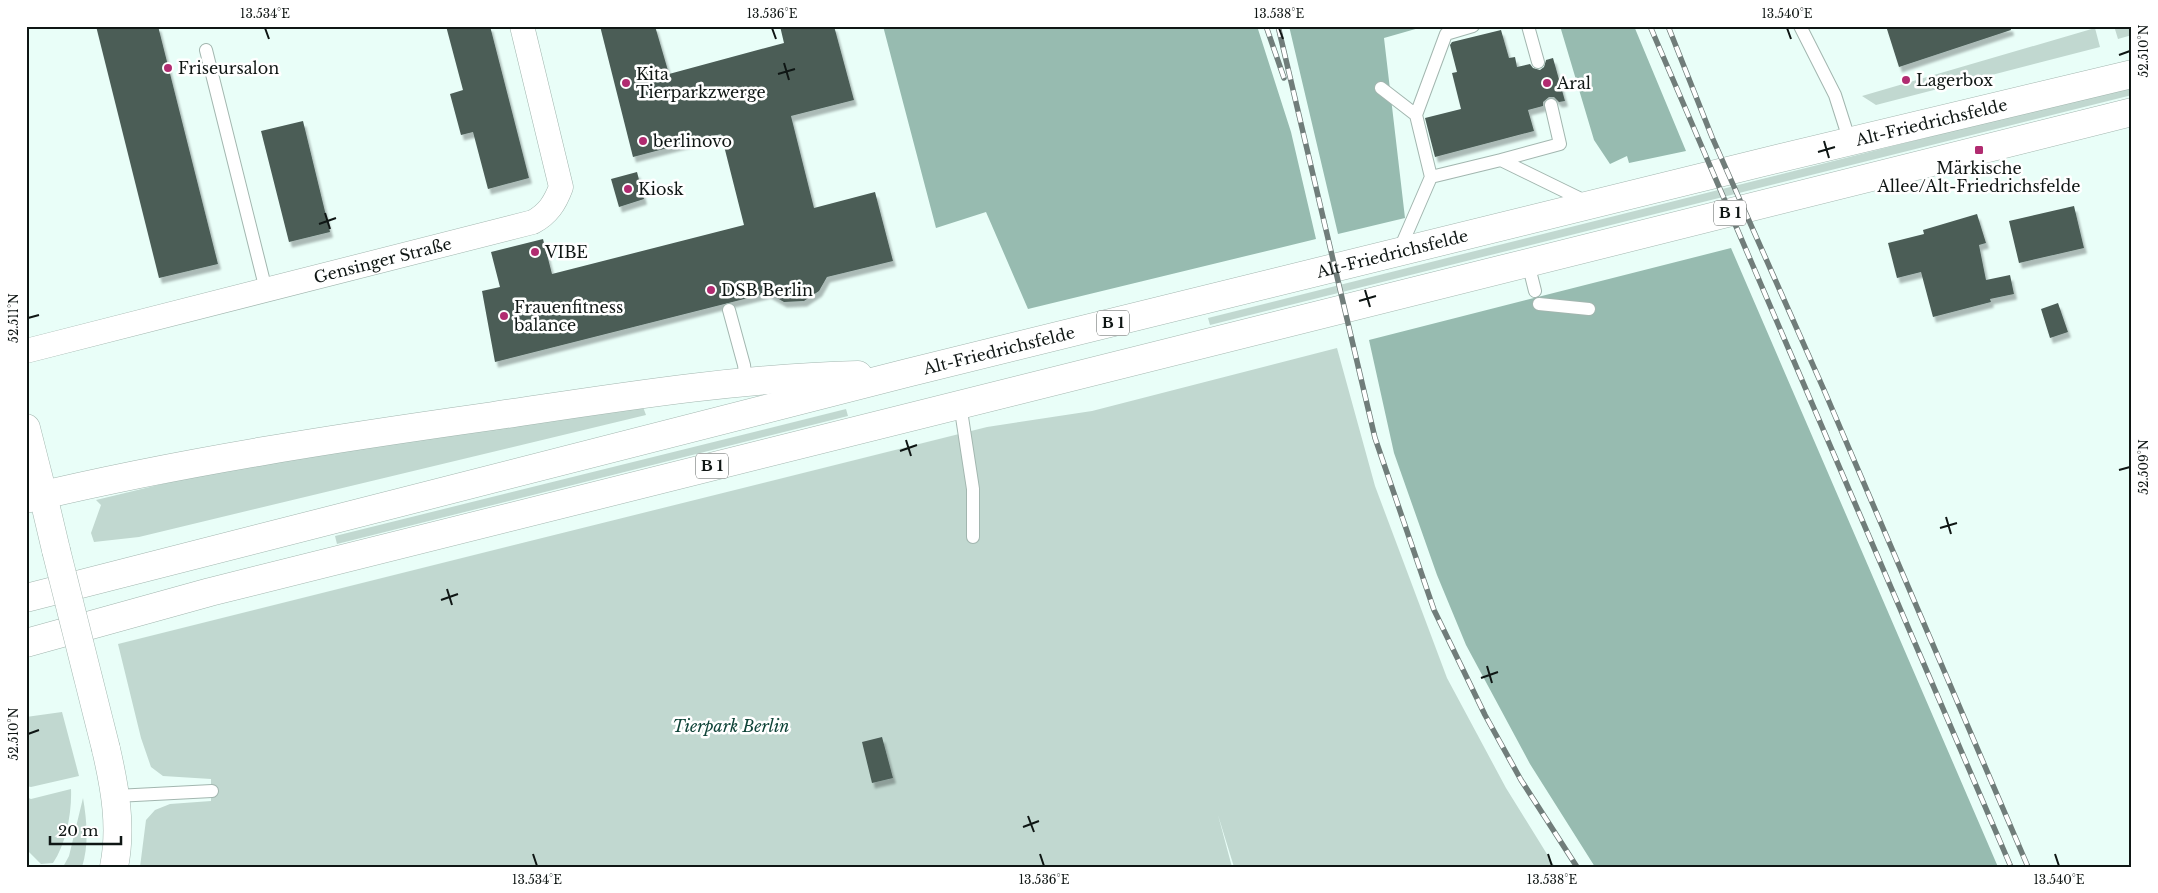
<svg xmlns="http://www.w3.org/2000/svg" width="2158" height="893" viewBox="0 0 2158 893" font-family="'Libre Baskerville',serif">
<defs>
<filter id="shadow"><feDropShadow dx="3" dy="5.5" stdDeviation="1" flood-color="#0004"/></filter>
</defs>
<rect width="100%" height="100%" fill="#e9fef8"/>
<path fill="#c1d8d0" d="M 2114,26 L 2132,26 L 2132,35 L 2118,39 Z
M 2095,28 L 2100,47 L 1876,105 L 1862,96 Z
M 2132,86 L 2132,95 L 1210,325 L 1208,318 Z
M 1337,348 L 1375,486 L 1447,678 L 1506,788 L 1555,867 L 1234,867 L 1218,815 L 1232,867 L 140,867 L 146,820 L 155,810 L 170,804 L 211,801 L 211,779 L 163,776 L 151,767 L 141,738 L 118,644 L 987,427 L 1092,411 Z
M 643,407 L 646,415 L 139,537 L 94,542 L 91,533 L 101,505 L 96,500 L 179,480 L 300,456 Z
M 846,409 L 848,416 L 337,544 L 335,536 Z
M 62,712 L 79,776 L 31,787 L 26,786 L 26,717 Z
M 71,789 C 72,813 66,844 53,863 L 41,864 L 26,849 L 26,797 L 31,799 Z
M 83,798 C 87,821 89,845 82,867 L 63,867 L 69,856 Z"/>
<path fill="#97bbb0" d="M 883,26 L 1257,26 L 1291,132 L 1316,239 L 1028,309 L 986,212 L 936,228 Z
M 1289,26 L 1426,26 L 1384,38 L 1405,218 L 1338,234 Z
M 1560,26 L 1634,26 L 1686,151 L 1629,163 L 1627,156 L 1610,164 L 1594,140 Z
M 1731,248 L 1998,867 L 1595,867 L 1530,764 L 1466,645 L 1437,575 L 1394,453 L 1369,340 Z"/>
<path fill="#4b5d57" filter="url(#shadow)" d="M 96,26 L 158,26 L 218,264 L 159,278 Z
M 446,26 L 490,26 L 529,178 L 488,189 L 473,132 L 461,135 L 450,94 L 463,90 Z
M 600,26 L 655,26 L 669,74 L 784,43 L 780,26 L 834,26 L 854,100 L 791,116 L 814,208 L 875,192 L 893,261 L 827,277 L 819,291 L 804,301 L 784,302 L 768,293 L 495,362 L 482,291 L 500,287 L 491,252 L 543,239 L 552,274 L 744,225 L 721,134 L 633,157 Z
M 1886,26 L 2010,26 L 2011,30 L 1899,67 Z
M 1501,30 L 1509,58 L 1515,57 L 1517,67 L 1530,64 L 1533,68 L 1540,70 L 1544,67 L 1546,60 L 1553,58 L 1565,101 L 1559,102 L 1554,97 L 1549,97 L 1543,102 L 1543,106 L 1528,110 L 1534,131 L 1435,157 L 1425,118 L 1461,109 L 1452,73 L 1457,72 L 1450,45 L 1452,42 Z
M 303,121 L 330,232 L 289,242 L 261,131 Z
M 637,172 L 644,199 L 619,207 L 611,179 Z
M 2074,206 L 2084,248 L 2019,263 L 2009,221 Z
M 1977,214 L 1986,243 L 1979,245 L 1986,280 L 2010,275 L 2014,294 L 1990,299 L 1991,302 L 1933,317 L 1921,272 L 1897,278 L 1888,243 L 1924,234 L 1923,230 Z
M 2058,303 L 2068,332 L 2050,338 L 2041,309 Z
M 882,737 L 893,778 L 872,783 L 862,742 Z"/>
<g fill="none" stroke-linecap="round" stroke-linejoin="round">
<g stroke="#a2b6af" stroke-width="14">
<path id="service" d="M 1528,26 L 1538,62
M 1800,26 L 1835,95 L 1850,142
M 206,50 L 266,290
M 1381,88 L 1416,115
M 1501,160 L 1560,144 L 1551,105
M 1431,177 L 1416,115 L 1446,34 L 1473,26
M 1399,251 L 1431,177 L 1501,160 L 1587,202
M 1528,263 L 1535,291
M 1539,304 L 1589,309
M 729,310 L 744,365 L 746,381
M 960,404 L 973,489 L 973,537
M 116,796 L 212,791"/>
</g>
<g stroke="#a2b6af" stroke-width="25">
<g id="minor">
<path id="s1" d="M 26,351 L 533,222 C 548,214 555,203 561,187 L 522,26"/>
</g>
</g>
<g stroke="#a2b6af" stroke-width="29">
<path id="tertiary" d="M 26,428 L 43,495"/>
</g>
<g stroke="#a2b6af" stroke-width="29">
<g id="primary">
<path d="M 43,495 L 56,550"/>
<path d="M 26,499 C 180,462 337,438 493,416 C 614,398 735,378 858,375"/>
<path id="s2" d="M 26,598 L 907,373 L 1760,163 L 2132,74"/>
<path d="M 26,643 L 210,592 L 2132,112"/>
<path d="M 106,749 C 115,788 122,827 114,867"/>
</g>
</g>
<use href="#service" stroke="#fff" stroke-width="12"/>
<use href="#minor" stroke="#fff" stroke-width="24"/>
<use href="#tertiary" stroke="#fff" stroke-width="28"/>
<use href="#primary" stroke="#fff" stroke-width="28"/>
<g stroke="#707d7a" stroke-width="5.5">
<path id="rail" d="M 1266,26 L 1284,78
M 1278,26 L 1375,438 L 1434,610 L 1485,715 L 1521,780 L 1577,867
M 1650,26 L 2011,867
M 1668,26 L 1712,137 L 1824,390 L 2028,867"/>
</g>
<use href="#rail" stroke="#fff" stroke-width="4" stroke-dasharray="11" stroke-linecap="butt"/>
<g stroke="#a2b6af" stroke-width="29" stroke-linecap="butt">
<path id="primary-bridge" d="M 56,550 L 106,749"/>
</g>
<use href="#primary-bridge" stroke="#fff" stroke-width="28"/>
</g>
<path fill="none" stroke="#0f1614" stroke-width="2" d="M 265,28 L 269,39M 772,28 L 776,39M 1279,28 L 1283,39M 1787,28 L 1791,39M 2119,55 L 2130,51M 784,63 L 789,80M 778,74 L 795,69M 1824,141 L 1829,158M 1818,152 L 1835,147M 325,213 L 330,229M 319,224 L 336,218M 1365,290 L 1370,307M 1359,301 L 1376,296M 28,318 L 39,315M 906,440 L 911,456M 900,451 L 917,445M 2119,470 L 2130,467M 1946,517 L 1951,534M 1940,528 L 1957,523M 447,589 L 452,605M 441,600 L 458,594M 1487,666 L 1492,683M 1481,678 L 1498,672M 28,734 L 39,730M 1028,816 L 1034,832M 1023,827 L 1039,821M 533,854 L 537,866M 1040,854 L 1044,866M 1548,854 L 1552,866M 2055,854 L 2059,866"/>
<g fill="#b12b70" stroke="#fff" stroke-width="2">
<circle cx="168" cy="68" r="5"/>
<circle cx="1906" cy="80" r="5"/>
<circle cx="626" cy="83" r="5"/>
<circle cx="1547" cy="83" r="5"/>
<circle cx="643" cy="141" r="5"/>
<rect x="1974" y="145" width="10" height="10" rx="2.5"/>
<circle cx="628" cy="189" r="5"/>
<circle cx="535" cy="252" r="5"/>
<circle cx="711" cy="290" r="5"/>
<circle cx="504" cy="316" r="5"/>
</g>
<g text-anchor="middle" stroke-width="5" stroke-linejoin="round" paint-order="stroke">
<g fill="#fff" stroke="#575c5a" stroke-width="1">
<rect x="1714" y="200.5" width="32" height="25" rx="4"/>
<rect x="1097" y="310.5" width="32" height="25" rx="4"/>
<rect x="696" y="453.5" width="32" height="25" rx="4"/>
</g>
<g font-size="15" font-weight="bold" fill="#0f1614">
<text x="1730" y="218">B 1</text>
<text x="1113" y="328">B 1</text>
<text x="712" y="471">B 1</text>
</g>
<g font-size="16" fill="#0f1614" stroke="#fff" text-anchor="start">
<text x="178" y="74">Friseursalon</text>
<text x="636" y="80">Kita<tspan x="636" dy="18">Tierparkzwerge</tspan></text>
<text x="1916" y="86">Lagerbox</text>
<text x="1557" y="89">Aral</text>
<text x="653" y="147">berlinovo</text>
<text x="1979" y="174" text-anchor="middle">Märkische<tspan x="1979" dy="18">Allee/Alt-Friedrichsfelde</tspan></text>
<text x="638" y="195">Kiosk</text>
<text x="545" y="258">VIBE</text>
<text x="721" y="296">DSB Berlin</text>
<text x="514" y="313">Frauenfitness<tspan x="514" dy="18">balance</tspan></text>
</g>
<g font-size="16" fill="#0f1614" stroke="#fff">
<text dy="6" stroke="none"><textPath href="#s2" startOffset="1964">Alt-Friedrichsfelde</textPath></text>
<text dy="6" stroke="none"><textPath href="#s2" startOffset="1409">Alt-Friedrichsfelde</textPath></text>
<text dy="6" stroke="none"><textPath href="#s1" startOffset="368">Gensinger Straße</textPath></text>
<text dy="6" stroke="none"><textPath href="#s2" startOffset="1004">Alt-Friedrichsfelde</textPath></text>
</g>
<g font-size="16" font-style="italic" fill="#0e4337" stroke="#fff">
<text x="731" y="732">Tierpark Berlin</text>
</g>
</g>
<rect width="2158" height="893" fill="none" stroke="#ffffff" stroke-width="55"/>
<path d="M50 836v8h71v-8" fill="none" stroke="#0f1614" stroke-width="2.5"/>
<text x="58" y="836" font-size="15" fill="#0f1614" stroke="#ffffff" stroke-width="4" paint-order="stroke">20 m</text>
<rect x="28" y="28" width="2102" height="838" fill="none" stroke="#0f1614" stroke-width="2"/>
<g font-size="12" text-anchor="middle" fill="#0f1614">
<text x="265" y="18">13.534°E</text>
<text x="772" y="18">13.536°E</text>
<text x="1279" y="18">13.538°E</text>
<text x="1787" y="18">13.540°E</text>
<text transform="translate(2144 51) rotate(-90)" y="4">52.510°N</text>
<text transform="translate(14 318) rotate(-90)" y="4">52.511°N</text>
<text transform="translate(2144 467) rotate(-90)" y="4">52.509°N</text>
<text transform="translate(14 734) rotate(-90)" y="4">52.510°N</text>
<text x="537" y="884">13.534°E</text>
<text x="1044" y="884">13.536°E</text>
<text x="1552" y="884">13.538°E</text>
<text x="2059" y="884">13.540°E</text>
</g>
</svg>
